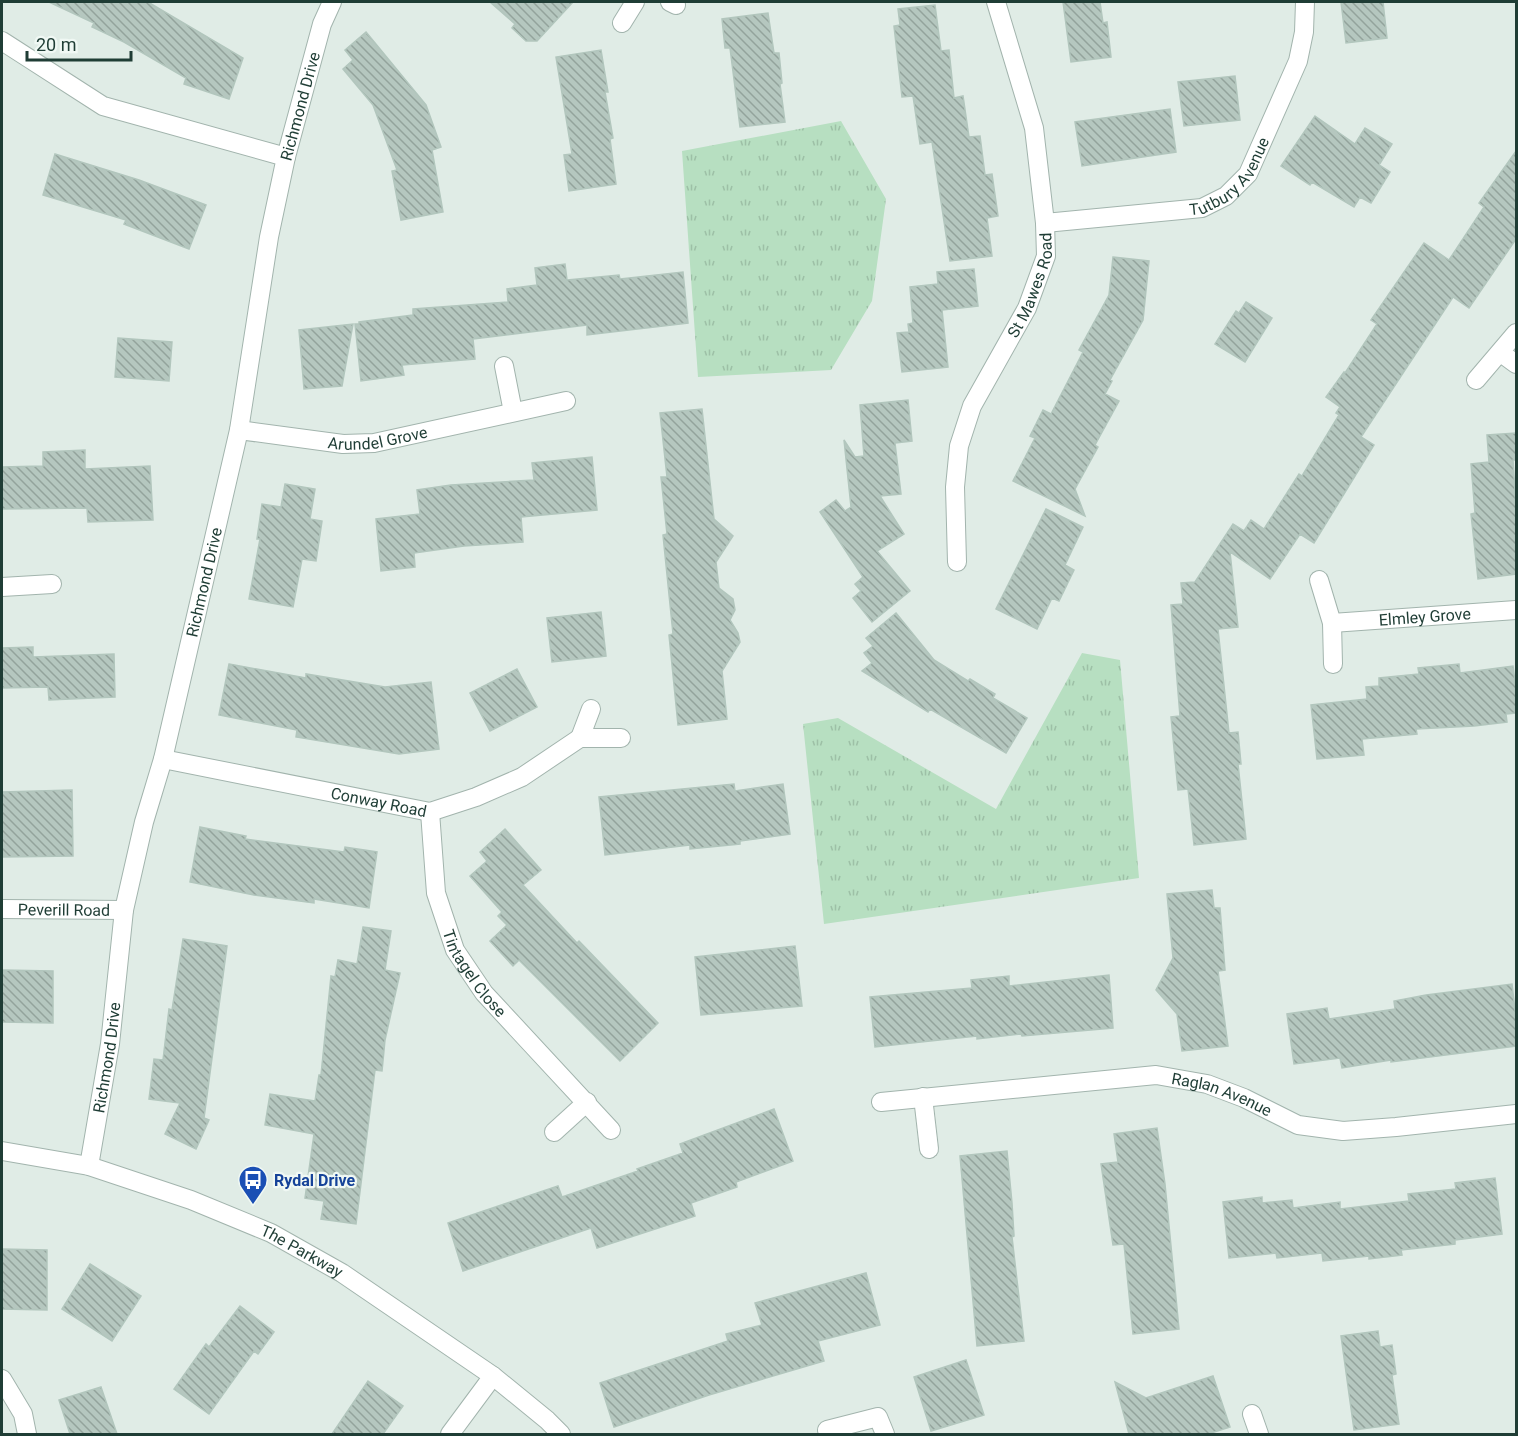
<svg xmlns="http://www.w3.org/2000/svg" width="1518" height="1436" viewBox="0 0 1518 1436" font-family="Roboto,sans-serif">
<defs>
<pattern id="grass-tufts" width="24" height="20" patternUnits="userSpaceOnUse" patternTransform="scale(1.5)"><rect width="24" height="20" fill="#b7dfc1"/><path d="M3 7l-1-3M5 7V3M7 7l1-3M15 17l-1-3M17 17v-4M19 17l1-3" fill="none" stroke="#9dc0a6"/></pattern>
<pattern id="building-back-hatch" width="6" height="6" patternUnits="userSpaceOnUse" patternTransform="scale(1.5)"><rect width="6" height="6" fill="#b5c7bf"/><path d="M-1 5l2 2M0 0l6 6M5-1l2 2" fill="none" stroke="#93a39c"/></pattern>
</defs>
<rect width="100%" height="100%" fill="#e0ece6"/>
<path fill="url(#grass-tufts)" d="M 841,121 L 886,199 L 872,301 L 831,370 L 698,377 L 682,151 Z
M 1082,653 L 1120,660 L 1139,878 L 824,924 L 803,724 L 838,718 L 996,809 Z"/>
<path fill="url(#building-back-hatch)" stroke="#b2c6bd" stroke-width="1.5" d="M 49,2 L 148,2 L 243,58 L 229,99 L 184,84 L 186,78 L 124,42 L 92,27 L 94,23 Z
M 490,2 L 573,2 L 537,41 L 526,41 L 512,28 L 515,24 Z
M 1063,2 L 1100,2 L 1103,23 L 1107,22 L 1111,57 L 1071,62 Z
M 1341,2 L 1383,2 L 1387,38 L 1346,43 Z
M 935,5 L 941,51 L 949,50 L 954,98 L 963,96 L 969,137 L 980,136 L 985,175 L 992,174 L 998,216 L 987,218 L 992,256 L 950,261 L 932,142 L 920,144 L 913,96 L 902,97 L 894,26 L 900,25 L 898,9 Z
M 768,13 L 774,53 L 779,53 L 782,83 L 780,84 L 785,122 L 740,127 L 730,48 L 725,48 L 722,19 Z
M 366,32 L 426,105 L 441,147 L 432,150 L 443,212 L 401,220 L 392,171 L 397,170 L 373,105 L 343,69 L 353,60 L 345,50 Z
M 601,50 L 608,92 L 605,92 L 613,138 L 610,139 L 616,184 L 569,191 L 564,155 L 572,154 L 556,57 Z
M 1235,76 L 1240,120 L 1184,126 L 1178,82 Z
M 1170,109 L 1176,152 L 1082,166 L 1075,122 Z
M 1315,116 L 1355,144 L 1365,128 L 1392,144 L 1379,165 L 1390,172 L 1371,203 L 1360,197 L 1354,207 L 1312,182 L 1310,185 L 1281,166 Z
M 1516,151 L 1516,239 L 1469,308 L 1453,297 L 1403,373 L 1361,437 L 1374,445 L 1314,543 L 1300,534 L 1270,579 L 1230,552 L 1238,627 L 1218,629 L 1229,733 L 1238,732 L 1241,764 L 1238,764 L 1246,839 L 1194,845 L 1188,789 L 1178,790 L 1171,717 L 1180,716 L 1171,605 L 1183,604 L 1181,583 L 1195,582 L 1233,524 L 1244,531 L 1251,520 L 1264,529 L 1299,474 L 1302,476 L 1339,415 L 1336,413 L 1340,407 L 1326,397 L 1344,372 L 1345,373 L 1377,324 L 1371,320 L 1424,243 L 1449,260 L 1484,207 L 1479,203 Z
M 55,154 L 139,180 L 206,205 L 189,249 L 124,224 L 126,220 L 43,195 Z
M 1113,257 L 1149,261 L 1143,320 L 1110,380 L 1112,381 L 1105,394 L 1119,401 L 1095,445 L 1098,447 L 1075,489 L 1085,516 L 1013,481 L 1035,438 L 1030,436 L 1043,410 L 1051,414 L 1083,352 L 1079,350 L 1109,295 Z
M 565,264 L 567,280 L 619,275 L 620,279 L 683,272 L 688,323 L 587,335 L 587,325 L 473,339 L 475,359 L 402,365 L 404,375 L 361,381 L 355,324 L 359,324 L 359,322 L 413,315 L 413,309 L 508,302 L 507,289 L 537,285 L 535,268 Z
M 974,269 L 978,306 L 942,310 L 948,367 L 902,372 L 897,333 L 909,332 L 908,324 L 913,323 L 910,287 L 938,284 L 937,272 Z
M 1246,302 L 1272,318 L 1245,362 L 1215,344 L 1236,311 L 1239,313 Z
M 353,324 L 342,386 L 304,389 L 299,330 Z
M 118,338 L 172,342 L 169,381 L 115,377 Z
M 908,400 L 912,441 L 895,443 L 901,494 L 880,496 L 904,534 L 877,551 L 910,591 L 872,622 L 853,598 L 861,591 L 855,584 L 863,577 L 820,512 L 836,500 L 845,511 L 851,507 L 844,440 L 855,457 L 864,456 L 860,405 Z
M 702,409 L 714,519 L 733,536 L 716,562 L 719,588 L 733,599 L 735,610 L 730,620 L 738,633 L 740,642 L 722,671 L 727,719 L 678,725 L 669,635 L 673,634 L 663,535 L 667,534 L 661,477 L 667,477 L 660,413 Z
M 1516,433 L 1516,460 L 1513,460 L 1516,507 L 1516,574 L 1478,579 L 1471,514 L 1475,513 L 1471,464 L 1489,462 L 1487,435 Z
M 85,450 L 85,469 L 150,466 L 153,520 L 88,522 L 87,508 L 2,509 L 2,467 L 43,466 L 43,452 Z
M 592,457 L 597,510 L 521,517 L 523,542 L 464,546 L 414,553 L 415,567 L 381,571 L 376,519 L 420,514 L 417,490 L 451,485 L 534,480 L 532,463 Z
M 285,484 L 315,489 L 310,519 L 322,521 L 316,561 L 302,559 L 293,607 L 249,599 L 260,539 L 257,539 L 262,504 L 281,507 Z
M 1046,509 L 1083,527 L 1065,565 L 1074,570 L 1059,601 L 1052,598 L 1037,629 L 996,609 Z
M 601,612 L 606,656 L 552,662 L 547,618 Z
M 896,613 L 934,660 L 968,681 L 970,679 L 995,694 L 993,698 L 1027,718 L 1006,753 L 930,709 L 928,712 L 862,671 L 872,663 L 864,653 L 873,646 L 866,638 Z
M 33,647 L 33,657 L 114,654 L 115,697 L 49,700 L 48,687 L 2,688 L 2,648 Z
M 229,664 L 306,678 L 306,674 L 385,687 L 431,682 L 439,749 L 399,754 L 296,737 L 297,730 L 219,715 Z
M 1459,664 L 1460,673 L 1513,666 L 1516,689 L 1516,713 L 1506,714 L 1507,722 L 1474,726 L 1416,729 L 1417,734 L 1362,739 L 1364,755 L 1317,759 L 1311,705 L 1367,699 L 1366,687 L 1379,686 L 1379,678 L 1419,674 L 1418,668 Z
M 517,669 L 537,707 L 490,731 L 470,693 Z
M 734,784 L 735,791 L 783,784 L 790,834 L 740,841 L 740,844 L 690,849 L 690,845 L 605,855 L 599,797 Z
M 72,790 L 73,856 L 2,857 L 2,792 Z
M 200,827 L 246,836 L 245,839 L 344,852 L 345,847 L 377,852 L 369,908 L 314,899 L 314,903 L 254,895 L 190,882 Z
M 505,829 L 541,870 L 523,885 L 577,943 L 579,941 L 658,1023 L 620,1061 L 519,960 L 513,966 L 490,941 L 507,925 L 498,916 L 502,912 L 470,876 L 487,861 L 480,852 Z
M 1212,890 L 1214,908 L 1220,908 L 1225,970 L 1218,971 L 1228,1046 L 1182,1051 L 1177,1014 L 1156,990 L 1173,958 L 1167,894 Z
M 363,927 L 391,931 L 385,970 L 400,973 L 385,1040 L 382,1071 L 375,1070 L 356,1224 L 321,1219 L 324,1201 L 305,1198 L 314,1134 L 265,1125 L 270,1094 L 315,1101 L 319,1075 L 321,1075 L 331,976 L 335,977 L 338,960 L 357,964 Z
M 183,939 L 227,946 L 204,1118 L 209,1120 L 196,1149 L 165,1134 L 180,1103 L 149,1099 L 154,1059 L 163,1060 L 169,1009 L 172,1010 Z
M 795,946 L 802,1006 L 701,1015 L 695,957 Z
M 2,970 L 53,971 L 53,1023 L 2,1022 Z
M 1109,975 L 1113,1028 L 1022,1036 L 1021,1034 L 977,1039 L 977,1036 L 875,1047 L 870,997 L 972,988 L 971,980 L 1009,976 L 1009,986 Z
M 1512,984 L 1516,1019 L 1516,1046 L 1391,1062 L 1391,1060 L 1342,1068 L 1340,1058 L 1294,1064 L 1287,1014 L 1327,1008 L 1329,1019 L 1395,1009 L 1394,1001 L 1426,995 Z
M 774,1109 L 793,1161 L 736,1182 L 737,1187 L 691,1203 L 695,1216 L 597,1248 L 591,1228 L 463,1271 L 448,1223 L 558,1186 L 562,1197 L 638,1171 L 637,1169 L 683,1153 L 680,1144 Z
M 1157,1128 L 1165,1184 L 1179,1329 L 1133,1334 L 1124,1244 L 1113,1245 L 1101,1164 L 1118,1162 L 1114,1134 Z
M 1007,1151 L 1012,1203 L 1014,1236 L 1012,1237 L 1024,1341 L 977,1346 L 960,1156 Z
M 1495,1178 L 1502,1234 L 1455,1240 L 1455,1244 L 1401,1250 L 1402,1255 L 1369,1259 L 1369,1256 L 1323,1261 L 1322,1253 L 1277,1258 L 1276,1253 L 1229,1258 L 1223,1202 L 1262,1197 L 1262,1203 L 1292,1200 L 1293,1208 L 1340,1202 L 1340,1209 L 1409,1201 L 1408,1194 L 1456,1189 L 1455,1183 Z
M 2,1249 L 47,1250 L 47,1310 L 2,1309 Z
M 90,1264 L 141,1296 L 112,1341 L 62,1309 Z
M 866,1273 L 880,1325 L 818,1341 L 824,1361 L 709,1395 L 614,1427 L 600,1383 L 728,1341 L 726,1334 L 762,1325 L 755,1303 Z
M 240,1306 L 274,1332 L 258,1354 L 254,1351 L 209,1414 L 174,1389 L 206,1344 L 209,1347 Z
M 1378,1331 L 1380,1347 L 1392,1345 L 1396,1374 L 1392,1375 L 1399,1424 L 1354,1430 L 1341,1336 Z
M 966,1360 L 984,1415 L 931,1431 L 914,1377 Z
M 1213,1376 L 1230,1427 L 1208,1434 L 1129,1434 L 1115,1382 L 1146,1398 Z
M 368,1381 L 403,1406 L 383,1434 L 332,1434 Z
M 101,1387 L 117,1434 L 70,1434 L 59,1400 Z"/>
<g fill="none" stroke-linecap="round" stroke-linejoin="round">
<g stroke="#a2b4ad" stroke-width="20">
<g id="minor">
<path d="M 670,2 L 676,5"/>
<path d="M 622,23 L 635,2"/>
<path d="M 2,41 L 103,106 L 286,157"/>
<path id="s1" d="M 1045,223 L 1202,208 L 1226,196 L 1248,174 L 1298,61 L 1304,32 L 1305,2"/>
<path d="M 1501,353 L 1516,364"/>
<path d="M 504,366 L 513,412"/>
<path d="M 1476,380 L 1516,333"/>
<path id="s2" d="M 239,430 L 343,444 L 374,443 L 566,401"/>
<path id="s3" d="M 957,562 L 955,487 L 959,446 L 972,406 L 1027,308 L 1046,256 L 1045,223 L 1034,128 L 996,2"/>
<path d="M 1319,580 L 1332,623 L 1333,664"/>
<path d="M 2,587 L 52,584"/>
<path id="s4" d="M 1332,623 L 1516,610"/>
<path d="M 591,709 L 580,738 L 621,738"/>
<path id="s5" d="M 163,759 L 430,812 L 476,797 L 522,777 L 580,738"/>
<path id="s6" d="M 430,812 L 436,893 L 455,950 L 484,993 L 611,1130"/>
<path id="s7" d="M 2,909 L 124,910"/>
<path d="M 923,1097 L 929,1149"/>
<path id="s8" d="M 881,1102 L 1156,1075 L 1207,1084 L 1244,1098 L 1298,1125 L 1343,1131 L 1396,1127 L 1516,1114"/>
<path d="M 554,1132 L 587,1102"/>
<path id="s9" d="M 2,1151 L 89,1166 L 191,1200 L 271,1233 L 342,1273 L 493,1376 L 547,1420 L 561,1434"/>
<path id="s10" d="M 89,1166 L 110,1044 L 124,910 L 144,822 L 163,759 L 239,430 L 269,237 L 286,157 L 322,24 L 332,2"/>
<path d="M 2,1379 L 23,1414 L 27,1434"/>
<path d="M 1252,1414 L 1259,1434"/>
<path d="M 827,1430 L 878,1417 L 885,1434"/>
<path d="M 450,1434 L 493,1376"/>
</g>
</g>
<use href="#minor" stroke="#fff" stroke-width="18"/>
</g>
<defs>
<g id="bus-pin" transform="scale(1.5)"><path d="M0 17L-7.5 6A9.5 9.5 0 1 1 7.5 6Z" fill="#1a4fb4" stroke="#f0f8f4"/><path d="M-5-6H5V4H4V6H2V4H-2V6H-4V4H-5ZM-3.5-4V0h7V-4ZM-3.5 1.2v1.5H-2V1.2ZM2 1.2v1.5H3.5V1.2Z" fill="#fff"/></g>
</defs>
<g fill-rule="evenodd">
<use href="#bus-pin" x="253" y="1180"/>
</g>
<g text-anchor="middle" stroke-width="4.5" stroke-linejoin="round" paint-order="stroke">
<g font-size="16" fill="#1f3d35" stroke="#f0f8f4">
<text dy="6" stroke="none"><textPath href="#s10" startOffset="1082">Richmond Drive</textPath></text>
<text dy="6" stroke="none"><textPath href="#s1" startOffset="200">Tutbury Avenue</textPath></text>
<text dy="6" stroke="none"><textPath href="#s3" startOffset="294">St Mawes Road</textPath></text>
<text dy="6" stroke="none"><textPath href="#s2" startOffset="140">Arundel Grove</textPath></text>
<text dy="6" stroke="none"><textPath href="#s10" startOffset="596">Richmond Drive</textPath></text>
<text dy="6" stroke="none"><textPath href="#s4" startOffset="93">Elmley Grove</textPath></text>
<text dy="6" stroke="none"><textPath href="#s5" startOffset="220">Conway Road</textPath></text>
<text dy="6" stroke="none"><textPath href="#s7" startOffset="62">Peverill Road</textPath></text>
<text dy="6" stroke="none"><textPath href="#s6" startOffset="171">Tintagel Close</textPath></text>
<text dy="6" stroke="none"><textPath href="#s10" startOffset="110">Richmond Drive</textPath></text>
<text dy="6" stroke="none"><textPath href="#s8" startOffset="345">Raglan Avenue</textPath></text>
<text dy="6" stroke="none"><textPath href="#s9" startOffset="318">The Parkway</textPath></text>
</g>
<g font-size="16" font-weight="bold" fill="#164399" stroke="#f0f8f4" text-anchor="start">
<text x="274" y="1186">Rydal Drive</text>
</g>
</g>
<rect width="1518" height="1436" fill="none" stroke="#1f3d35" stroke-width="6"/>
<path d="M27 51v9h104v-9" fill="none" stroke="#1f3d35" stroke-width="3"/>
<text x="36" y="51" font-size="18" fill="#1f3d35" stroke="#f0f8f4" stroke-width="4.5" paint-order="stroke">20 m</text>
</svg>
